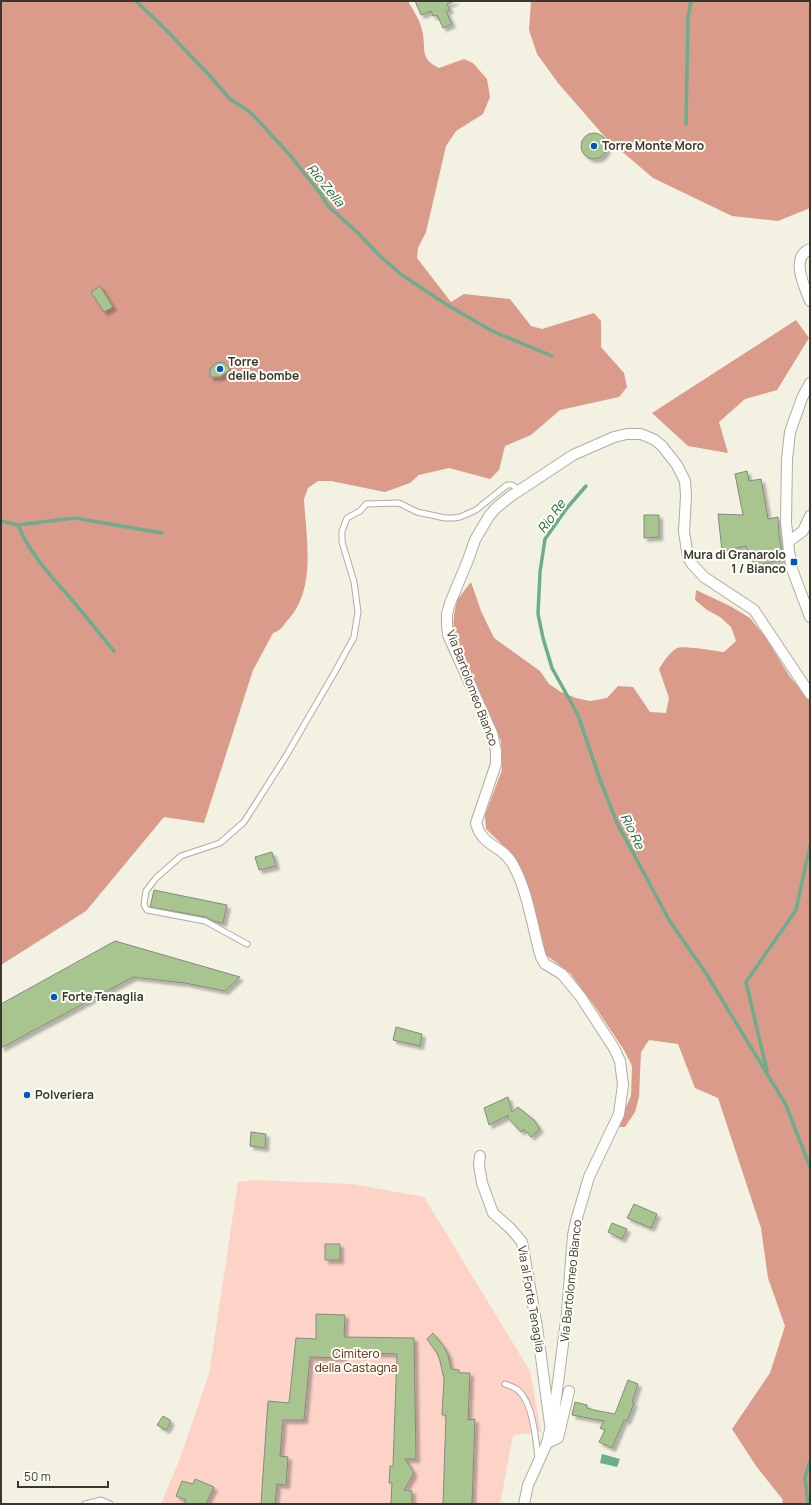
<svg xmlns="http://www.w3.org/2000/svg" width="811" height="1505" viewBox="0 0 811 1505" font-family="Manrope,sans-serif">
<defs>
<filter id="shadow"><feDropShadow dx="3.5" dy="3.5" stdDeviation="1" flood-color="#0004"/></filter>
</defs>
<rect width="100%" height="100%" fill="#f3f1e2"/>
<path fill="#fdd2c7" d="M 253,1180 L 352,1184 L 424,1197 L 530,1371 L 541,1432 L 513,1435 L 500,1504 L 161,1504 L 179,1461 L 209,1374 L 238,1182 Z"/>
<path fill="#da9b8a" d="M 1,1 L 408,1 C 413,10 420,20 422,30 C 427,48 418,58 439,68 L 464,59 L 473,63 L 487,79 L 490,97 L 483,114 L 456,131 L 446,146 L 426,232 L 418,248 L 417,258 L 451,302 L 464,294 L 510,299 L 531,326 L 542,329 L 594,313 L 601,321 L 601,347 L 624,373 L 627,387 L 619,397 L 560,410 L 531,435 L 505,446 L 499,470 L 490,479 L 449,468 L 419,475 L 410,483 L 385,492 L 331,481 L 318,481 L 308,488 L 304,499 C 306,538 317,590 287,621 C 283,626 280,631 273,633 L 253,670 L 204,823 L 164,817 L 86,911 L 1,965 Z
M 531,1 L 810,1 L 810,208 L 778,221 L 732,216 L 653,178 L 605,137 L 558,83 L 537,54 L 529,30 Z
M 796,320 L 809,338 L 777,390 L 745,399 L 719,422 L 728,453 L 688,446 L 652,413 Z
M 471,582 L 481,611 L 494,638 L 540,671 L 549,684 L 561,692 L 576,698 L 590,701 L 607,698 L 618,686 L 633,687 L 650,712 L 666,713 L 669,698 L 659,669 C 664,661 669,653 677,648 C 684,645 715,651 724,652 L 736,641 L 731,627 L 720,617 L 707,610 L 695,600 L 696,590 L 730,606 L 750,618 L 766,638 L 790,677 L 810,700 L 810,1504 L 782,1504 L 783,1500 L 756,1466 L 732,1429 L 770,1373 L 785,1326 L 768,1278 L 761,1228 L 718,1098 L 695,1088 L 678,1044 L 649,1040 L 641,1052 L 639,1097 L 635,1112 L 625,1127 L 617,1127 L 631,1096 L 632,1066 L 624,1050 L 596,1008 L 570,973 L 546,955 L 540,936 L 522,871 L 513,855 L 486,829 L 485,815 L 502,770 L 501,741 L 453,630 L 454,615 L 457,600 Z"/>
<path fill="#6cad8e" d="M 602,1454 L 620,1459 L 617,1467 L 600,1463 Z"/>
<g fill="none" stroke-linecap="round" stroke-linejoin="round">
<path stroke="#6cad8e" stroke-width="3.5" d="M 136,1 L 165,29 L 209,75 L 230,99 L 247,110 L 254,116 L 289,154 L 320,193 L 328,206 L 358,233 L 380,256 L 402,275 L 444,303 L 492,331 L 552,356
M 686,124 L 688,17 L 691,1
M 586,486 L 567,508 L 545,539 L 540,572 L 538,614 L 543,638 L 552,668 L 578,715 L 599,777 L 617,823 L 669,920 L 707,975 L 786,1105 L 810,1167
M 1,521 L 18,525 C 28,550 47,572 65,592 C 82,611 98,632 114,651
M 18,525 L 75,518 L 162,533
M 767,1071 L 746,982 L 796,910 L 810,846
M 808,1504 L 805,1478 L 810,1461"/>
</g>
<path fill="#a8c58f" stroke="#848a7f" filter="url(#shadow)" d="M 415,1 L 455,1 L 447,4 L 450,10 L 446,11 L 452,24 L 443,28 L 437,15 L 433,16 L 431,11 L 421,15 Z
M581 146a13 13 0 1 1 26 0a13 13 0 1 1-26 0Z
M 100,286 L 113,307 L 104,312 L 91,292 Z
M 224,362 L 230,370 L 220,377 L 210,377 L 210,369 L 216,363 Z
M 747,471 L 749,481 L 761,479 L 768,519 L 778,517 L 779,537 L 784,559 L 755,566 L 746,546 L 722,551 L 718,514 L 743,515 L 735,474 Z
M 644,515 L 659,515 L 659,537 L 644,538 Z
M 272,852 L 276,866 L 259,870 L 255,857 Z
M 154,890 L 227,905 L 223,923 L 213,921 L 206,917 L 150,907 Z
M 115,941 L 240,977 L 225,991 L 185,983 L 133,977 L 1,1048 L 1,1004 Z
M 396,1027 L 422,1034 L 420,1046 L 393,1040 Z
M 508,1097 L 512,1112 L 518,1107 L 534,1120 L 540,1129 L 531,1137 L 524,1129 L 521,1132 L 507,1117 L 509,1115 L 489,1125 L 484,1108 Z
M 251,1132 L 266,1134 L 265,1148 L 250,1146 Z
M 634,1204 L 657,1214 L 651,1228 L 627,1218 Z
M 612,1223 L 627,1229 L 622,1239 L 608,1232 Z
M 325,1244 L 340,1244 L 340,1260 L 325,1260 Z
M 316,1314 L 345,1315 L 344,1337 L 414,1338 L 416,1459 L 405,1459 L 413,1471 L 413,1475 L 404,1490 L 412,1491 L 412,1504 L 391,1504 L 392,1483 L 389,1483 L 390,1466 L 393,1466 L 397,1354 L 343,1352 L 343,1358 L 310,1357 L 304,1420 L 283,1420 L 280,1456 L 288,1457 L 286,1485 L 277,1484 L 275,1504 L 261,1504 L 268,1401 L 289,1403 L 296,1338 L 316,1339 Z
M 433,1333 L 444,1347 L 448,1355 L 451,1369 L 459,1370 L 459,1373 L 470,1373 L 468,1420 L 475,1419 L 472,1504 L 443,1504 L 446,1415 L 442,1415 L 444,1379 L 440,1361 L 437,1353 L 427,1339 Z
M 628,1380 L 638,1384 L 632,1402 L 634,1403 L 627,1421 L 624,1420 L 612,1448 L 599,1442 L 605,1430 L 600,1428 L 604,1421 L 572,1415 L 575,1402 L 587,1405 L 587,1408 L 594,1410 L 615,1414 Z
M 163,1416 L 170,1420 L 170,1424 L 166,1430 L 157,1425 Z
M 195,1479 L 214,1487 L 206,1504 L 184,1504 L 186,1500 L 176,1496 L 182,1481 L 193,1484 Z"/>
<g fill="none" stroke-linecap="round" stroke-linejoin="round">
<g stroke="#b0ada0" stroke-width="7">
<path id="service" d="M 247,944 L 205,921 L 147,910 L 144,905 L 146,891 L 156,878 L 181,856 L 220,843 L 244,822 L 286,756 L 336,670 L 354,637 L 358,612 L 354,582 L 342,542 L 342,531 L 347,518 L 360,511 L 366,504 L 399,503 L 417,512 L 445,518 L 453,518 L 460,517 L 476,510 L 507,485 L 512,485 L 520,490
M 505,1384 C 510,1386 515,1387 519,1391 C 533,1404 536,1440 538,1458
M 85,1504 L 101,1500 L 110,1504"/>
</g>
<g stroke="#b0ada0" stroke-width="12">
<path id="minor" d="M 810,249 C 790,257 804,286 810,301
M 810,383 L 802,398 L 790,432 L 787,459 L 786,522 L 789,551 L 792,569 L 810,617
M 788,542 L 803,531 L 810,516
M 480,1156 L 479,1165 L 482,1183 L 493,1213 L 510,1228 L 522,1242 L 537,1327 L 550,1424
M 547,1443 L 558,1438 L 569,1391
M 524,1504 L 528,1485 L 547,1443 L 554,1413 L 567,1313 L 573,1235 L 576,1221 L 589,1177 L 619,1114 L 623,1085 L 620,1061 L 614,1048 L 580,996 L 562,974 L 545,964 L 541,957 C 532,927 528,890 512,863 C 502,845 482,847 476,823 L 496,764 L 496,751 L 492,733 L 448,635 L 447,624 L 447,614 L 450,603 L 468,560 L 475,540 L 489,516 L 496,508 L 511,496 L 573,455 L 614,437 L 627,434 L 641,434 L 655,440 L 662,446 L 677,465 L 685,481 L 686,496 L 684,532 L 688,557 L 692,564 L 704,577 L 754,610 L 810,694"/>
</g>
<use href="#service" stroke="#fff" stroke-width="5"/>
<use href="#minor" stroke="#fff" stroke-width="10"/>
</g>
<g fill="#0057c0" stroke="#fffef5" stroke-width="1.5">
<circle cx="594" cy="146" r="4"/>
<circle cx="220" cy="369" r="4"/>
<rect x="790" y="558" width="8" height="8" rx="2"/>
<circle cx="54" cy="997" r="4"/>
<circle cx="27" cy="1095" r="4"/>
</g>
<g text-anchor="middle" stroke-width="4" stroke-linejoin="round" paint-order="stroke">
<g font-size="12" font-weight="bold" fill="#383832" stroke="#fffef5" text-anchor="start">
<text x="602" y="150">Torre Monte Moro</text>
<text x="228" y="366">Torre<tspan x="228" dy="14">delle bombe</tspan></text>
<text x="786" y="559" text-anchor="end">Mura di Granarolo<tspan x="786" dy="14">1 / Bianco</tspan></text>
<text x="62" y="1001">Forte Tenaglia</text>
<text x="35" y="1099">Polveriera</text>
</g>
<g font-size="12" fill="#383832" stroke="#fffef5">
<text transform="translate(472 688) rotate(69)" y="4">Via Bartolomeo Bianco</text>
<text transform="translate(571 1281) rotate(-84)" y="4">Via Bartolomeo Bianco</text>
<text transform="translate(531 1299) rotate(80)" y="4">Via al Forte Tenaglia</text>
</g>
<g font-size="12" fill="#631903" stroke="#fffef5">
<text x="356" y="1358">Cimitero<tspan x="356" dy="14">della Castagna</tspan></text>
</g>
<g font-size="13" font-style="italic" fill="#196749" stroke="#fffef5">
<text transform="translate(326 185) rotate(51)" y="5">Rio Zella</text>
<text transform="translate(551 516) rotate(-54)" y="5">Rio Re</text>
<text transform="translate(633 831) rotate(64)" y="5">Rio Re</text>
</g>
</g>
<rect width="811" height="1505" fill="none" stroke="#383832" stroke-width="4"/>
<path d="M18 1481v6h90v-6" fill="none" stroke="#383832" stroke-width="2"/>
<text x="24" y="1481" font-size="12" fill="#383832" stroke="#fffef5" stroke-width="3" paint-order="stroke">50 m</text>
</svg>
